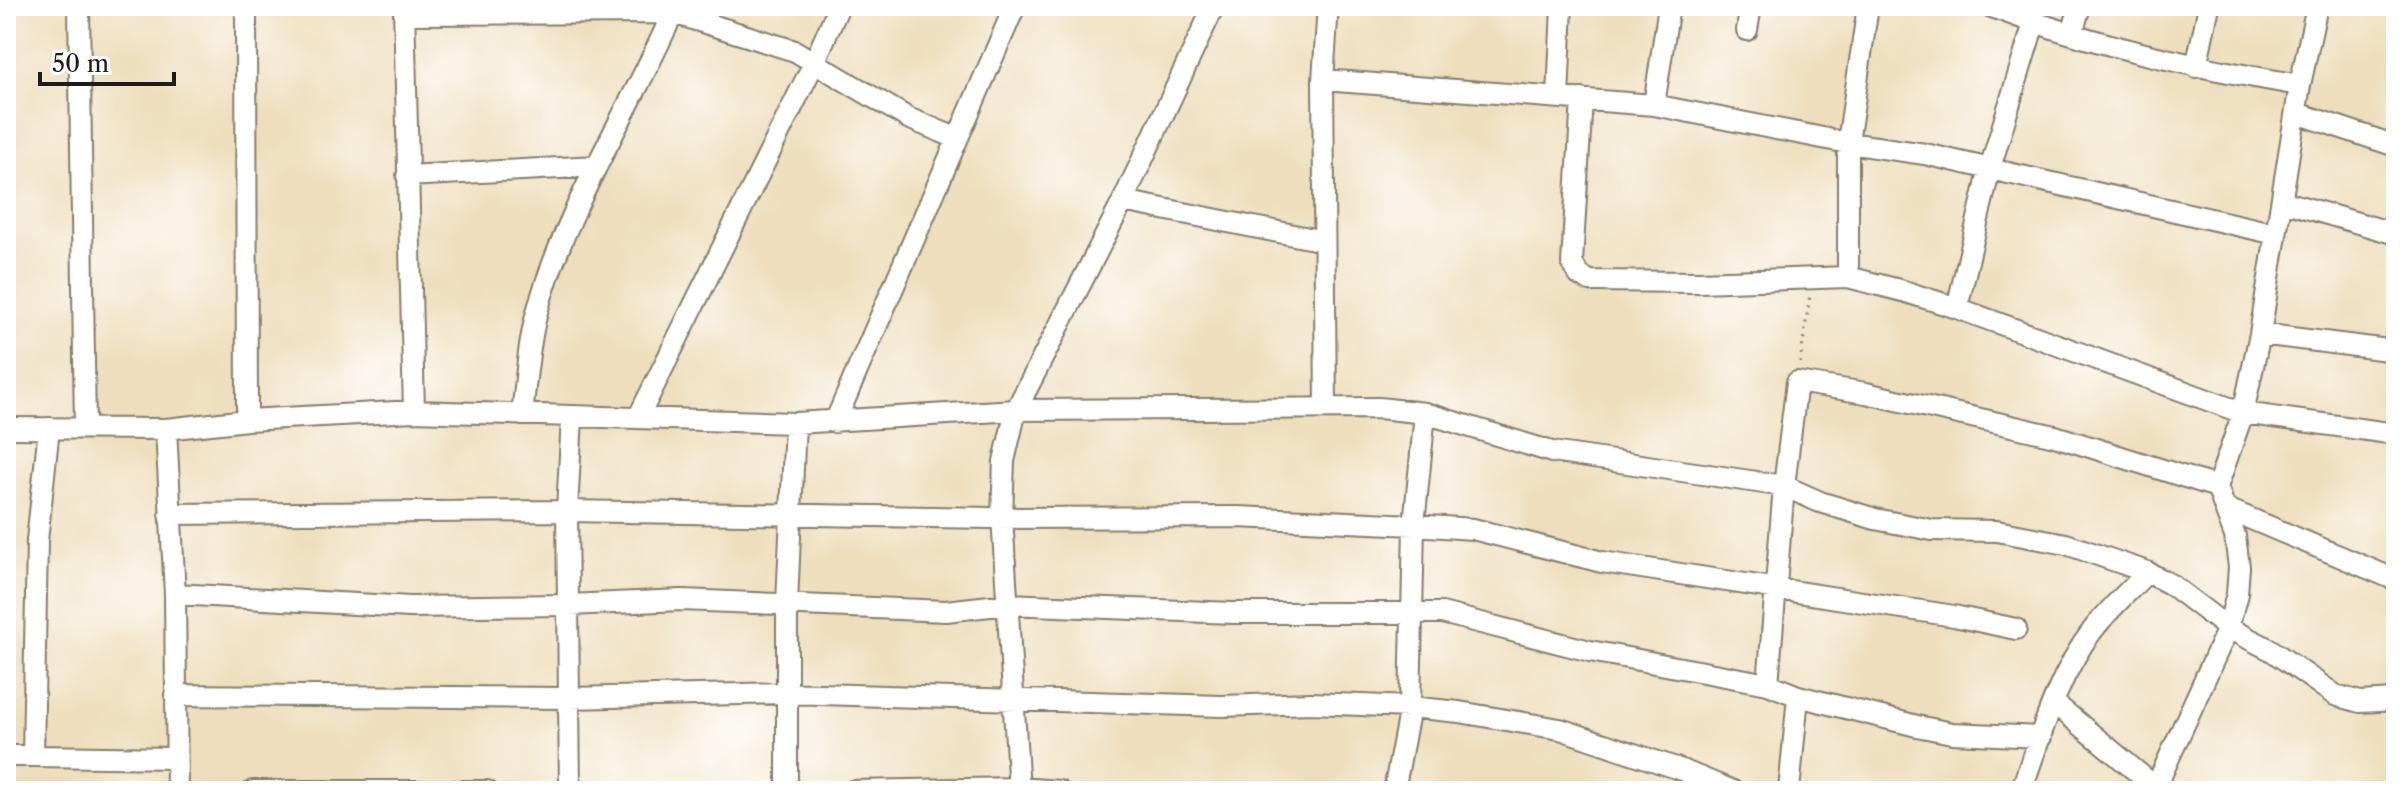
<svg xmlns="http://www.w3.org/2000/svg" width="2402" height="797" viewBox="0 0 2402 797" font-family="'Libre Caslon Text',serif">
<rect width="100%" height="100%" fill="#fff"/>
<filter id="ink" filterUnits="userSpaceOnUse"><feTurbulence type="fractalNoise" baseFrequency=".0125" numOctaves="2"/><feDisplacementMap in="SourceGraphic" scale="16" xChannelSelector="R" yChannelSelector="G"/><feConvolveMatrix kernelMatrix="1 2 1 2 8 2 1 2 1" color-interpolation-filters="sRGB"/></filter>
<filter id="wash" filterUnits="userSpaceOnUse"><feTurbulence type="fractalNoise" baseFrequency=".006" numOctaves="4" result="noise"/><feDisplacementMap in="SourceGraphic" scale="32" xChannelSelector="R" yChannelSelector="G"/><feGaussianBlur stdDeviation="1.8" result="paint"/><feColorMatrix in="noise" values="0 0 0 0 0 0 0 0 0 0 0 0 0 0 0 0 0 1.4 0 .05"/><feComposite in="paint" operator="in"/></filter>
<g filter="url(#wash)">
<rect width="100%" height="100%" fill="#eedebd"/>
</g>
<g filter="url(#ink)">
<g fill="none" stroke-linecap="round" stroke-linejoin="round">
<g stroke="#857d6c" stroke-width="24">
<path id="street" d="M 79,6 L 85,428
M 246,6 L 247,420
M 404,6 L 414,411
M 1989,6 C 2092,45 2192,67 2300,85
M 404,14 L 673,13 L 795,51 L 908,118 L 956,138
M 1747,30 L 1751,6
M 2072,34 L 2080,6
M 2196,67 L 2209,6
M 1323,80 L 1654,105 L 1848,143 L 1925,154 L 2276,234
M 1558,98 L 1562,6
M 1582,99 L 1572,263 L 1579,275 L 1590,281 L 1698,282 L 1848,277 L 1903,291 L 1957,308 L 2243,413 L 2396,434
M 1654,105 L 1669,6
M 2297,113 L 2396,146
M 407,176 L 597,166
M 1123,201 L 1324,241
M 2282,201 L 2396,234
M 1848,277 L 1848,143 L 1868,6
M 1957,308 L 1990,168 L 2034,23
M 2260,334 L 2396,351
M 1326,408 L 1323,80 L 1328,6
M 522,415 C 526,381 528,346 537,312 C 567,204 632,108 676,6
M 638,418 L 814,63 L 839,6
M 835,422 L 1015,6
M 6,428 L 166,429 L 247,420 L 414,411 L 795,423 L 1016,410 L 1379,408 L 1425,413 L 1552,452 L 1784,486 L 1820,502 L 1875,519 L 1932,530 L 1997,531 L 2066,544 L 2147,572 L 2170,584 L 2228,628 L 2271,650 L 2335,695 L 2360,702 L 2396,700
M 49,428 L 37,541 L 33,756 L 176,758
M 166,429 L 175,594 L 177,791
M 2225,508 L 2396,580
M 170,514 L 567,511 L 991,518 L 1238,517 L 1414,525 L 1473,529 L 1602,562 L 1954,616 L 2016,629
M 175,594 L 410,607 L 568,605 L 682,600 L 946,611 L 1007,604 L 1233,613 L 1442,613 L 1590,651 L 1768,684 L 1798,696 L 1917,726 L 1952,733 L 2041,737
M 1768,684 L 1784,486 L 1797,382 L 1866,393 L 2055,436 L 2217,487
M 175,695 L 569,698 L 787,693 L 1222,706 L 1311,703 L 1410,707 L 1459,712 L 1560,729 L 1682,770 L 1733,791
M 2053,702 L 2160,791
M 6,756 L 33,756
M 253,791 L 487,791
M 570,791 L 567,511 L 572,417
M 787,791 L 787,604 L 795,423
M 852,791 L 1019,788 L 1059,791
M 1019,791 L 1002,516 L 1004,461 L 1016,410 L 1123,201 L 1214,6
M 1394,791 L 1410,707 L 1414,525 L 1425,413
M 1789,791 L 1798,696
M 2021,791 C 2040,738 2057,677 2092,631 C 2108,610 2129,591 2147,572
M 2154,791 L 2228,628 L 2237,594 L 2239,567 L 2235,536 L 2217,487 L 2243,413 L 2260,334 L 2300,85 L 2317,6"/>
</g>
<path stroke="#857d6c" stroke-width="3" stroke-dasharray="2 6" stroke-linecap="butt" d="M 1800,363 L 1810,295"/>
<use href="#street" stroke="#fff" stroke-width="20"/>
</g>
</g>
<rect width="2402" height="797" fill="none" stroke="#fff" stroke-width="32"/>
<path d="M40 72v12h134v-12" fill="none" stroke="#1c1c1c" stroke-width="4"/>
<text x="52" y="72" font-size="24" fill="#1c1c1c" stroke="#ffffff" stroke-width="6" paint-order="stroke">50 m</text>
</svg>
